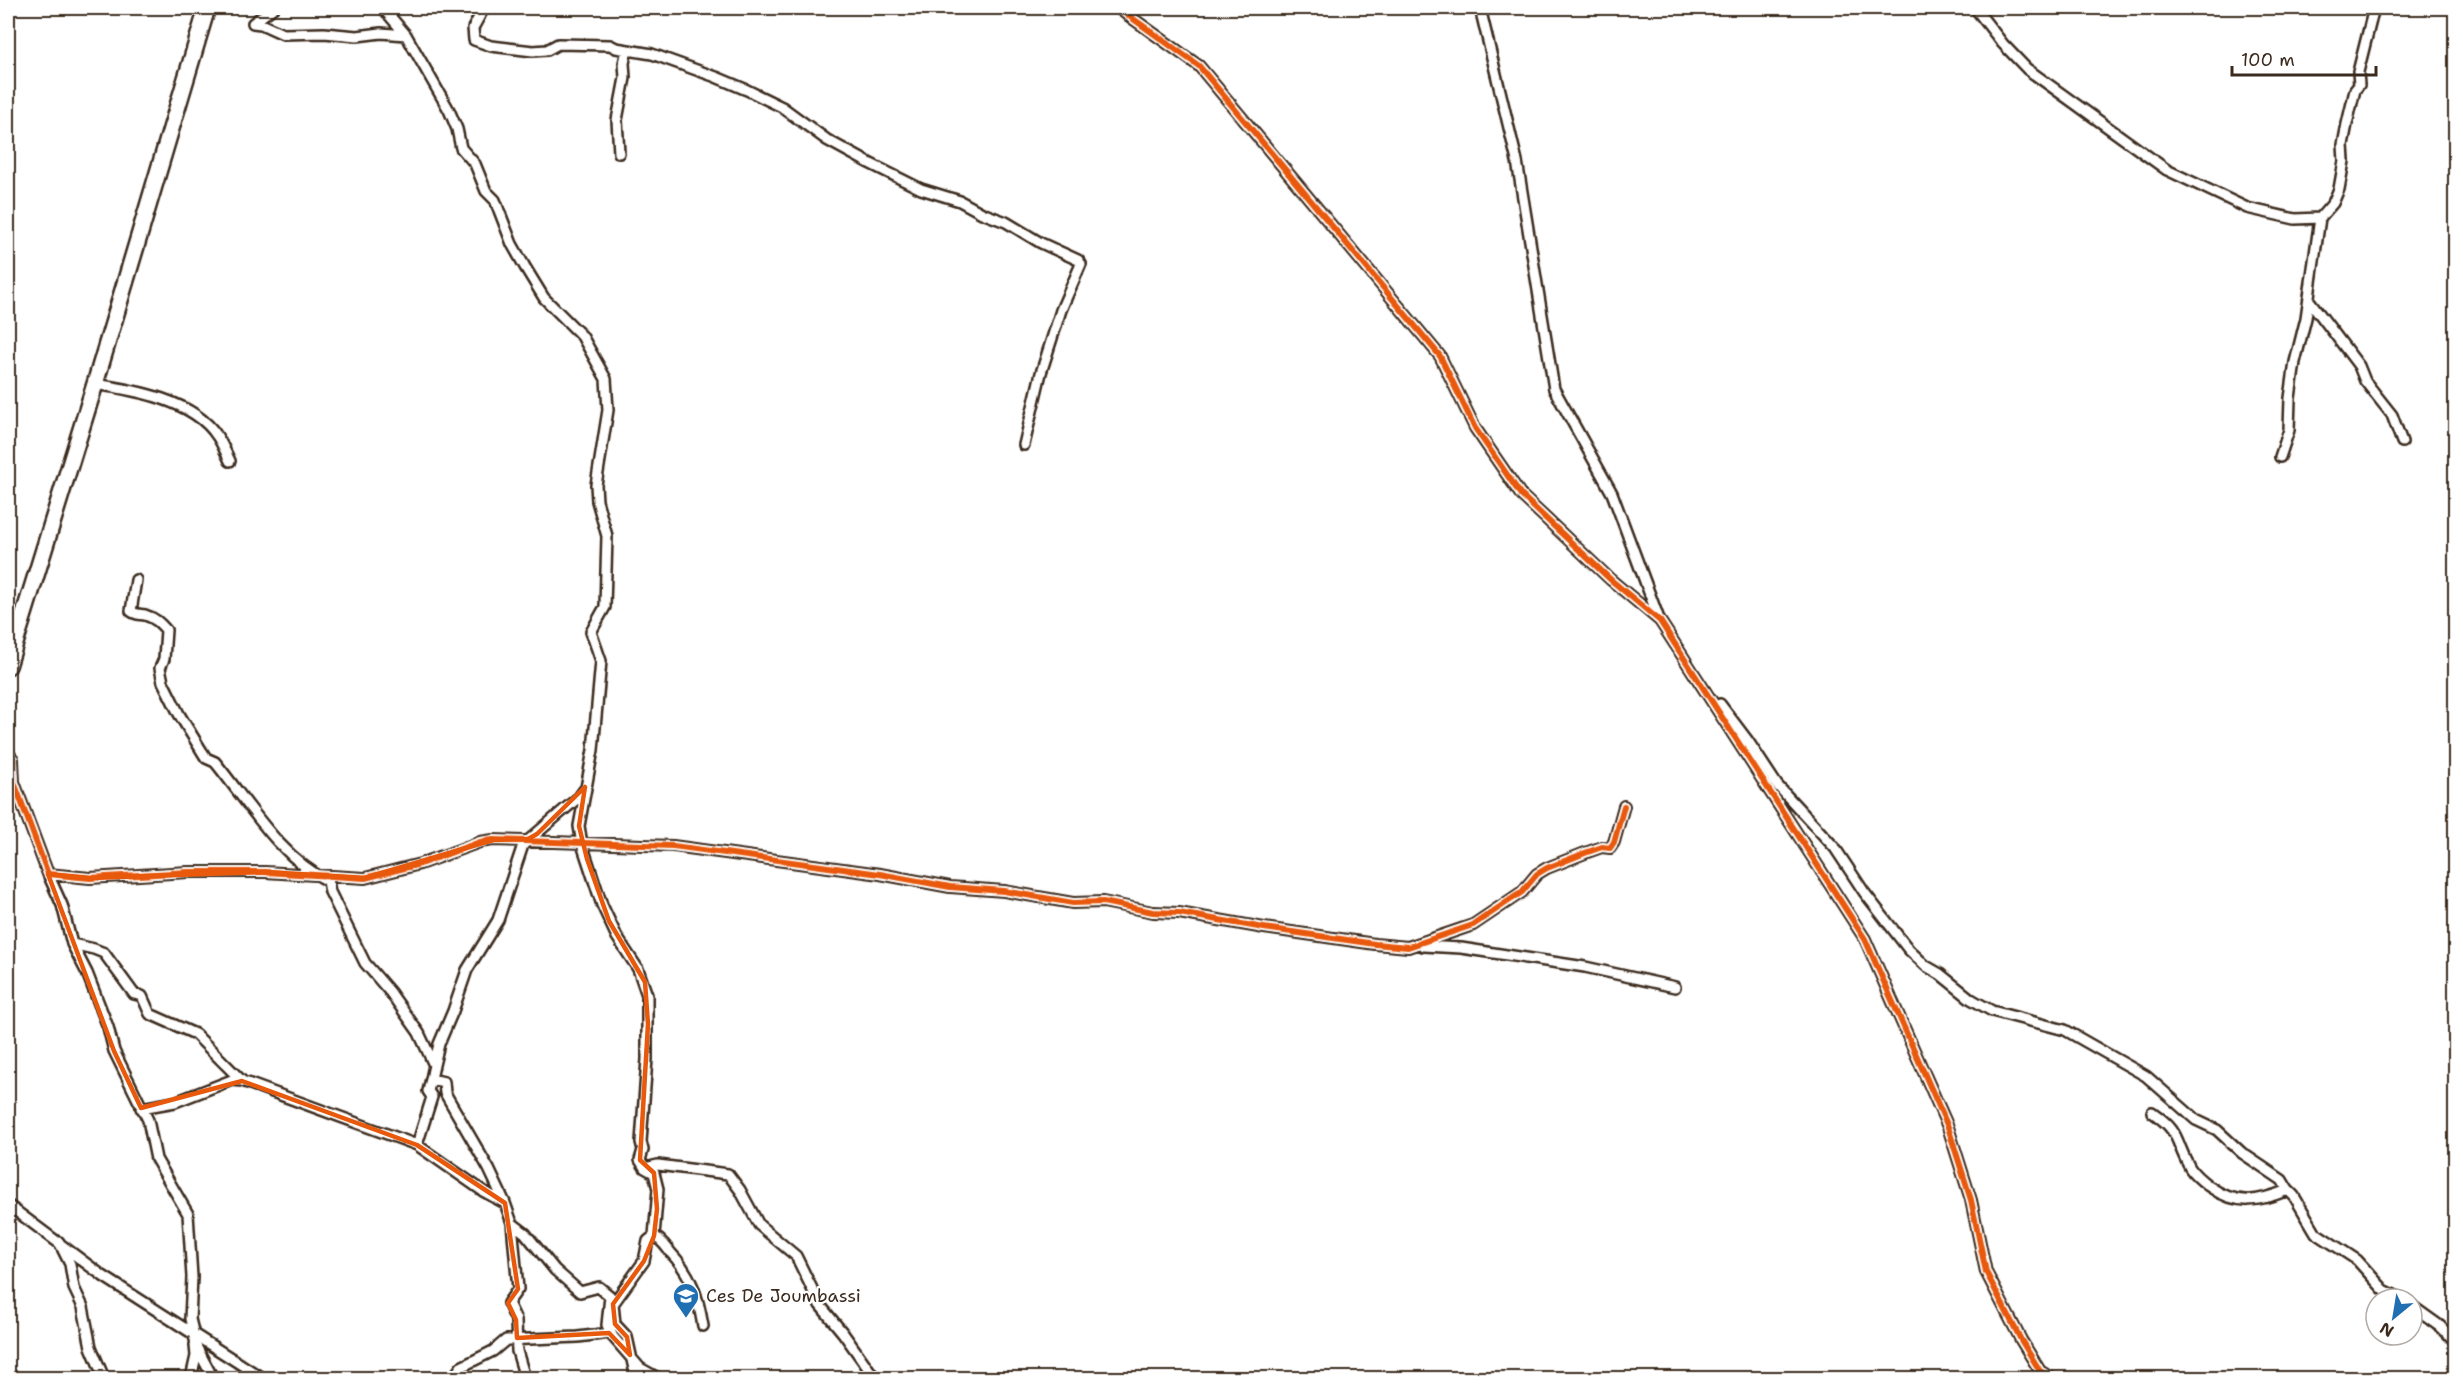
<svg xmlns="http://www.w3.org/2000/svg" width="2463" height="1386" viewBox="0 0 2463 1386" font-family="'Shantell Sans',sans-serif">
<rect width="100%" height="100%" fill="#fff"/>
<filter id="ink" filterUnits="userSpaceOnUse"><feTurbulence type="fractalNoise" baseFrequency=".0167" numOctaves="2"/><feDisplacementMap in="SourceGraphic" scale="12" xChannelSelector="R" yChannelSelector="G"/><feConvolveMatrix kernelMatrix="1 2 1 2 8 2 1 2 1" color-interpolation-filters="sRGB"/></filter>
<g filter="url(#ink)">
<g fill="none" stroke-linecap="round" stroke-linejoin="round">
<g stroke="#3b2a1e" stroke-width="14">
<path id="minor" d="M 383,8 L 406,35 L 449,110 L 457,129 L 461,148 L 475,164 L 486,191 L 495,200 L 512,244 L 525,267 L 544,298 L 582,336 L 606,379 L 608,410 L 596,485 L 597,501 L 607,536 L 605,607 L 591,632 L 601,661 L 593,750 L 579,826 L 582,844 L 602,905 L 617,937 L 638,969 L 647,995 L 647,1059 L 641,1142 L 643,1150 L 640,1160 L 645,1168 L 654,1173 L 658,1189 L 654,1236 C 662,1240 666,1247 671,1253 C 692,1275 698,1297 703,1326
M 484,8 L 473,28 L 474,40 L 491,46 L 533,51 L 547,50 L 558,44 L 610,45 L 616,48 L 652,54 L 716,77 L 747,90 L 782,107 L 827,140 L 869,163 L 921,189 L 960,201 L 982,213 L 1006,222 L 1041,243 L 1078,260 L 1081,264 L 1061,310 L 1041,373 L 1024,445
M 1118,8 L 1199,66 L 1440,356 L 1475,428 L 1521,495 L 1611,580 L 1660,621 L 1865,939 L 1948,1127 L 1971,1200 L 1986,1272 L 2021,1340 L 2040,1371 L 2051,1378
M 1480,8 L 1517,161 L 1554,389 L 1612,493 L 1659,619
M 1975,8 L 2003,44 L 2027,69 L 2167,170 L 2247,208 L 2295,219 L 2320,218
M 253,23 L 261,24 L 283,34 L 324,33 L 357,36 L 381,33 L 406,35
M 253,23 L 273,8
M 619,153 L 617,120 L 625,78 L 624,63 L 627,50
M 2309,300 L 2359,366 L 2365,381 L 2392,415 L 2402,442
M 95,384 C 134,390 194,400 217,436 C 222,443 226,453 230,461
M 2280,457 L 2289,430 L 2290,398 L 2295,362 L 2306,318 L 2320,218 L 2333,203 L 2339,189 L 2344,161 L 2343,145 L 2347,124 L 2355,90 L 2359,85 L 2358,72 L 2374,8
M 136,580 L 131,611 C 136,615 139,614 145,615 C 155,618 160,623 166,630 L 164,659 L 160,668 L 163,682 L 179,714 L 206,758 L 215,762 C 248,802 280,858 328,881 L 330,892 L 365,963 L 390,992 L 419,1033 L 434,1065 L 431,1079 L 444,1082 L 445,1093 L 489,1169 L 505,1203 L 512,1223 L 525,1233 L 555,1270 L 580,1292 L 599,1287 L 610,1296 L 607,1325 L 613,1337 L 640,1368 L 658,1378
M 1720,704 L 1748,741 L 1777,785 L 1835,848 L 1864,892 L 1909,950 L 1926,966 L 1940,974 L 1971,999 L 1992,1011 L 2065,1030 L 2146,1076 L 2196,1120 L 2217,1130 L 2242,1153 L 2282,1180 L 2288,1190
M 8,753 L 13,759 L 14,782 L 48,874 L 90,878 L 188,872 L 265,872 L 365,878 L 420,864 L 480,842 L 493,840 L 673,846 L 880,874 L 950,887 L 1004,891 L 1073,903 L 1103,902 L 1153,912 L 1179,913 L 1264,928 L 1375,944 L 1408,947 L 1473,925 L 1522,892 L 1537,874 L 1547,868 L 1585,853 L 1602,847 L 1610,848 L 1614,842 L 1624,806
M 48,874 L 62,905 L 72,944 L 87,973 L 108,1027 L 114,1051 L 148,1120 L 156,1159 L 188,1214 L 192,1277 L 190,1319 L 197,1348 L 213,1378
M 72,944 L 94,949 L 104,953 L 134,994 L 142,996 L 150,1014 L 195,1034 L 242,1081
M 1423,946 L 1461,948 L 1585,967 L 1675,987
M 434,1065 L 439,1044 L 453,1011 L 467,970 L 498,920 L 523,845 L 579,797 L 584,790
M 141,1108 L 175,1102 L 232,1080 L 242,1081 L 417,1145 L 483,1191 L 505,1203
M 2152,1112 C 2182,1133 2174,1140 2190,1168 C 2195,1176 2202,1181 2210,1187 C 2237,1206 2258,1202 2288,1190 L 2294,1196 L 2316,1233 L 2357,1260 L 2384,1290 L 2402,1299
M 417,1145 L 432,1097 L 428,1091 L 431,1079
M 645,1168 L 658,1165 L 728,1174 L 740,1190 L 759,1225 L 796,1256 L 820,1305 L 843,1333 L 875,1378
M 8,1205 L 103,1276 L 262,1378
M 512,1223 L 518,1289 L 508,1303 L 516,1320 L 517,1351 L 525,1378
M 59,1242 L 70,1264 L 74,1288 L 83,1307 L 91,1347 L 104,1378
M 2412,1306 L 2440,1326 L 2456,1342
M 191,1378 L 196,1356 L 195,1345
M 453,1378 L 461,1367 L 493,1351 L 506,1340 L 578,1337 L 610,1333
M 636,1378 L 627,1337 L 615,1324 L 613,1304 L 644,1261 L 648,1241 L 654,1236"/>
</g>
<g stroke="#3b2a1e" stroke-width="20">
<path id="primary" d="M 8,666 L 95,384 L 207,8"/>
</g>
<use href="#minor" stroke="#fff" stroke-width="9"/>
<use href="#primary" stroke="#fff" stroke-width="15"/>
<g stroke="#fff" stroke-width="10">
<path id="cycleway" d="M 1118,8 L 1199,66 L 1440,356 L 1475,428 L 1521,495 L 1611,580 L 1660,621 L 1865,939 L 1948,1127 L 1971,1200 L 1986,1272 L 2021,1340 L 2040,1371 L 2051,1378
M 8,753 L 13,759 L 14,782 L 48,874 L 90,878 L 188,872 L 265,872 L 365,878 L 420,864 L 480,842 L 493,840 L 673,846 L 880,874 L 950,887 L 1004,891 L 1073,903 L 1103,902 L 1153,912 L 1179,913 L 1264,928 L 1375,944 L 1408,947 L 1473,925 L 1522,892 L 1537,874 L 1547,868 L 1585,853 L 1602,847 L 1610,848 L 1614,842 L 1624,806"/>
</g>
<use href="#cycleway" stroke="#e8590c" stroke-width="6"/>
</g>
</g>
<path fill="none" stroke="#e8590c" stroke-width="4.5" stroke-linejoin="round" d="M 585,787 L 579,826 L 587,859 L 609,921 L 645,982 L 648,1024 L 640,1160 L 654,1173 L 657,1209 L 654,1236 L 644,1261 L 613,1304 L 615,1324 L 627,1337 L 630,1355 L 609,1333 L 517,1338 L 516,1320 L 508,1303 L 518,1289 L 505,1203 L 417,1145 L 242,1081 L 141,1108 L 114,1051 L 48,874 L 90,878 L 265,872 L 365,878 L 493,840 L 528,839 L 537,834 Z"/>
<defs>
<g id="school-pin" transform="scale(1.35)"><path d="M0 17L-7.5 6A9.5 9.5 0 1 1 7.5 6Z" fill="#1f6fb2" stroke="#fff"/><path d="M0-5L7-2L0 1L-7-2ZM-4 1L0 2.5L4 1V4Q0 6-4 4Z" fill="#fff"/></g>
</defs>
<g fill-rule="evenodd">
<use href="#school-pin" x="686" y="1296"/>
</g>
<g text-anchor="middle" stroke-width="4.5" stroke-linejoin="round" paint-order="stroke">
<g font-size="18" fill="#3b2a1e" stroke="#fff" text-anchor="start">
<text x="706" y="1302">Ces De Joumbassi</text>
</g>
</g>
<rect width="2463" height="1386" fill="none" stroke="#fff" stroke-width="30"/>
<rect x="15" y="15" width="2433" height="1356" fill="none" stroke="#3b2a1e" stroke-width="2" filter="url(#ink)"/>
<g transform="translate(2394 1317) rotate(210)"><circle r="28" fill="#ffffff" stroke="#b1aaa5" stroke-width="1.5"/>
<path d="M0-4.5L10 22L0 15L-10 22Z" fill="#1f6fb2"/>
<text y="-9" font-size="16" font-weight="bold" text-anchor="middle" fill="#3b2a1e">N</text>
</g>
<path d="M2232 66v9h144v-9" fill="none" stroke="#3b2a1e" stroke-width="3"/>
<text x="2241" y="66" font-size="18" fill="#3b2a1e" stroke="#ffffff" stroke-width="4.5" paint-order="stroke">100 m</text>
</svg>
